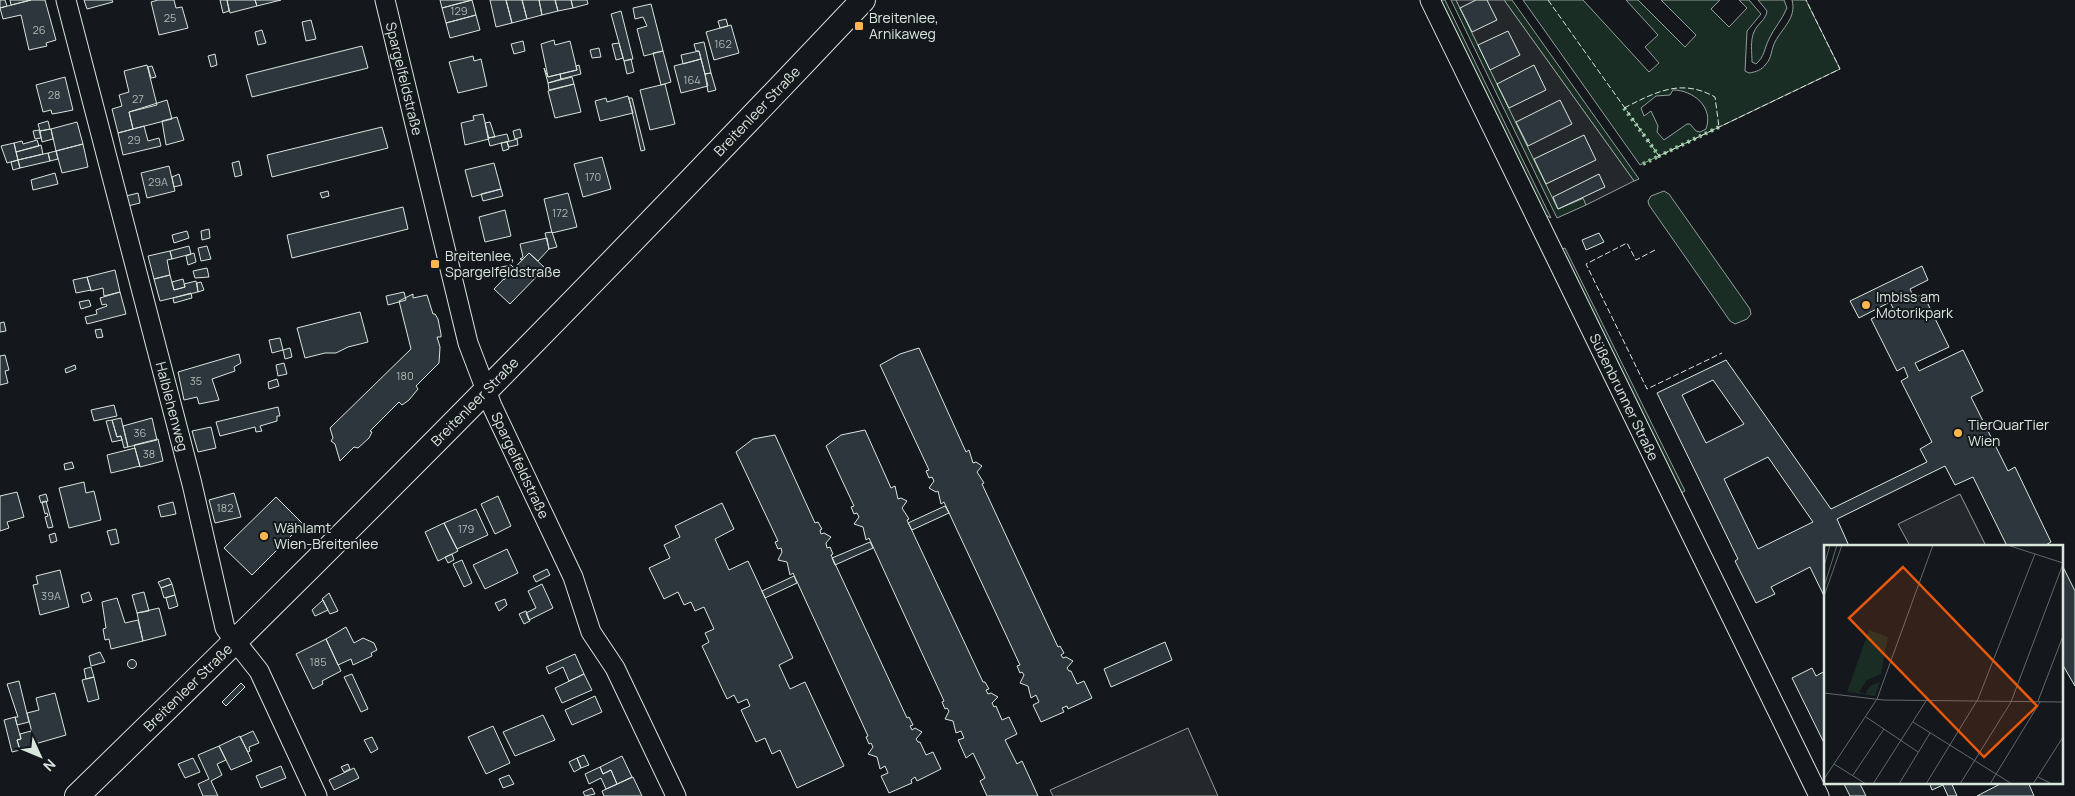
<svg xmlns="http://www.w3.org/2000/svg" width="2075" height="796" viewBox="0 0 2075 796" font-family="Manrope,sans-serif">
<rect width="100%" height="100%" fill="#14181c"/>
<path fill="#1a2d24" stroke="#939e99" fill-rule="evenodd" d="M 1436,0 L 1445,0 L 1551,218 L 1542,213 Z
M 1451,0 L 1456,0 L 1558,209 L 1584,198 L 1586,205 L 1557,218 Z
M 1504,0 L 1512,0 L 1639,179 L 1634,181 Z
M 1523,0 L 1583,0 L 1649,72 L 1659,63 L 1645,47 L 1658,35 L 1626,0 L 1638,0 L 1685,47 L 1696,35 L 1661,0 L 1720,0 L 1711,9 L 1729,27 L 1747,8 L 1739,0 L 1749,0 L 1761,14 L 1747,31 L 1745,71 L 1749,73 C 1756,72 1762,70 1766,64 C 1772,58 1771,49 1775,42 C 1782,28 1797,18 1792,0 L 1806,0 L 1840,69 L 1640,165 ZM 1673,90 C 1693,90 1714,107 1706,129 L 1700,132 L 1696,131 L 1690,124 L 1687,124 L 1664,140 L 1657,132 L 1658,126 L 1651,111 L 1644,116 L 1641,108 L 1656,96 L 1670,95 Z
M 1758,0 L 1784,0 L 1787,8 C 1782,20 1774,28 1769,39 C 1764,49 1765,56 1756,64 L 1752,62 C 1752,53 1750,40 1754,32 C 1757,24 1766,20 1767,11 Z
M 1664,191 L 1669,194 L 1750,309 L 1751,314 L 1747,319 L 1735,324 L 1730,321 L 1649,205 L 1648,201 L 1651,196 Z
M 1565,248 L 1685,491 L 1677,495 L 1560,250 Z"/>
<path fill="#24282b" stroke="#939e99" d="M 1456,0 L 1504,0 L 1634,181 L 1586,205 L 1583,198 L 1558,209 Z
M 1960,494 L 1986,546 L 1910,546 L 1898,524 Z
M 1188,728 L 1218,796 L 1053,796 L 1050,790 Z"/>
<path fill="#2c363c" stroke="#d8e6dc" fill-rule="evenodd" d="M 0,0 L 5,0 L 7,6 L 0,8 Z
M 10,0 L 31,0 L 11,5 Z
M 31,0 L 45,0 L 56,40 L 46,43 L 47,46 L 29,50 L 21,15 L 3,19 L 0,8 Z
M 84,0 L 112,0 L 113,2 L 87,9 Z
M 158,0 L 174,0 L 176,8 L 182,7 L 188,28 L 159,35 L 151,2 Z
M 220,0 L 227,0 L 229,11 L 223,13 Z
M 227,0 L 255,0 L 257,6 L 230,13 Z
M 255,0 L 281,0 L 257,6 Z
M 440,0 L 472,0 L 442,8 Z
M 472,0 L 476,15 L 446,23 L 442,8 Z
M 490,0 L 506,0 L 512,23 L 496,27 Z
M 506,0 L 522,0 L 527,19 L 512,23 Z
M 522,0 L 539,0 L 542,15 L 527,19 Z
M 539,0 L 555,0 L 558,11 L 542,15 Z
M 555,0 L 571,0 L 573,8 L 558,11 Z
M 571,0 L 587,0 L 588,4 L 573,8 Z
M 1476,0 L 1487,0 L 1497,20 L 1472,32 L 1460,8 Z
M 651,4 L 663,51 L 644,56 L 637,29 L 647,26 L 643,17 L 635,19 L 633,8 Z
M 621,11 L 633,59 L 624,61 L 611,14 Z
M 476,15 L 480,30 L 450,38 L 446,23 Z
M 726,19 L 728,26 L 720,28 L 718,21 Z
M 311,20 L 316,39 L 306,41 L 302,22 Z
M 731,25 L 739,53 L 714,60 L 706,32 Z
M 262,30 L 266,43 L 258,45 L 255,32 Z
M 1508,31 L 1520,55 L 1490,70 L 1478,45 Z
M 554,40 L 555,45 L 570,41 L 577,70 L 548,77 L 541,44 Z
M 523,41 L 525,51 L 514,54 L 511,44 Z
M 704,42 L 711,73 L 705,74 L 699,51 L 696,51 L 694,44 Z
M 619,43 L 623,58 L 616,60 L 612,44 Z
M 362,46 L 368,68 L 252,97 L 246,75 Z
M 599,48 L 601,57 L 592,58 L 590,50 Z
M 663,51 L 671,82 L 661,85 L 653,53 Z
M 699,51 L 701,59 L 683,64 L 681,55 Z
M 215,54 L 217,65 L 211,67 L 208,56 Z
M 473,56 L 474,61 L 481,59 L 487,86 L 458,93 L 449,62 Z
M 631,59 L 634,72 L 627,74 L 624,61 Z
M 701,59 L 708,86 L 681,93 L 674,66 Z
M 147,65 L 157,105 L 129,112 L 133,129 L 118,133 L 112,109 L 122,106 L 119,95 L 129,92 L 124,71 Z
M 579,65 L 581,74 L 561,79 L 560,74 L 577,70 L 576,66 Z
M 1534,65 L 1546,90 L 1509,108 L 1497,84 Z
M 152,66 L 156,77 L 151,78 L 148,67 Z
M 544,68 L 548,77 L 560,74 L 561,79 L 548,83 Z
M 711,73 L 716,90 L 708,92 L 705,74 Z
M 65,77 L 73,110 L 58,113 L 52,114 L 51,110 L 43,112 L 36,85 Z
M 572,77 L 574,84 L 549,90 L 548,83 Z
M 574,84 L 581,112 L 555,118 L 548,91 Z
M 665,84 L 675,124 L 650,130 L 640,90 Z
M 628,96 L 633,113 L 600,121 L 595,101 L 606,98 L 607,102 Z
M 629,98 L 632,98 L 645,150 L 641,151 Z
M 167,100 L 172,119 L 133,129 L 129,112 Z
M 1560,100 L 1572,124 L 1528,146 L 1516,122 Z
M 483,114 L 489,139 L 465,145 L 461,123 L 474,120 L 473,116 Z
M 177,117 L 184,140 L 166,145 L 162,121 Z
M 48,121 L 50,129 L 40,131 L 38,124 Z
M 77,122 L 83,144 L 56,151 L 51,129 Z
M 490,122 L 495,137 L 488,138 L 485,123 Z
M 144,126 L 148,141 L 159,138 L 161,146 L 123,155 L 118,133 Z
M 382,127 L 388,148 L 272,177 L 267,155 Z
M 51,129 L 53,139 L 42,142 L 40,131 Z
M 520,129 L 522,137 L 515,139 L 513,131 Z
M 39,130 L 41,138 L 35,139 L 33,131 Z
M 507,134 L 509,141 L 490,146 L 488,138 Z
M 1584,135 L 1596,160 L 1546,184 L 1534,159 Z
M 517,139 L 518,145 L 509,147 L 507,142 Z
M 37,140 L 39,146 L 16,152 L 14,143 L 22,141 L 23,144 Z
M 507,142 L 509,149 L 503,151 L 501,143 Z
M 14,143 L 18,160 L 7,163 L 1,146 Z
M 83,144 L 88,167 L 62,173 L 56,151 Z
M 41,145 L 43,154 L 18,160 L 16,152 Z
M 56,151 L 58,159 L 50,161 L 48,153 Z
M 48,153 L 50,161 L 20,168 L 18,160 Z
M 602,157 L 611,189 L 583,197 L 574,164 Z
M 18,160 L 20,168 L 13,170 L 11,162 Z
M 239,161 L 242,175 L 235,177 L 232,163 Z
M 494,163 L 501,189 L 472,197 L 465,170 Z
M 169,166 L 175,191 L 147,198 L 141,173 Z
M 55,173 L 58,184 L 33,190 L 31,180 Z
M 179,174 L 182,185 L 174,187 L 172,177 Z
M 1599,174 L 1605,187 L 1558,209 L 1553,197 Z
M 501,189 L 503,196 L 483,201 L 481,194 Z
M 328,191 L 329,196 L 322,198 L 320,193 Z
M 138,193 L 140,203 L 128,206 L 126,196 Z
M 568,193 L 577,227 L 552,233 L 544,199 Z
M 403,207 L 408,229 L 292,258 L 287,235 Z
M 505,210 L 511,236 L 485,242 L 479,217 Z
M 209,229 L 210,238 L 202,240 L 201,231 Z
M 187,231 L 189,238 L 174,243 L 172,235 Z
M 552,232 L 557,247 L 549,249 L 545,233 Z
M 1599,233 L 1604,242 L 1586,250 L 1582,240 Z
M 547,238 L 549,249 L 538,261 L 529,253 L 522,260 L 520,259 L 523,257 L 520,244 Z
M 189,246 L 191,254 L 172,259 L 170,251 Z
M 207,246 L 211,259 L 201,261 L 198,248 Z
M 170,251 L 172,259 L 167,260 L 170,275 L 154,279 L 148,256 Z
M 194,253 L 196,262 L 188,265 L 186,256 Z
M 529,253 L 545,268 L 510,304 L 494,289 Z
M 511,265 L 514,268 L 504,280 L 500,276 L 494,278 L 492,269 Z
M 1922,266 L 1928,280 L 1910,289 L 1914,298 L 1923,294 L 1949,347 L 1915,363 L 1919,371 L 1963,350 L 1983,391 L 1971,397 L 2008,471 L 2015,467 L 2051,542 L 2044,546 L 2007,546 L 1973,477 L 1955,485 L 1945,466 L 1837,519 L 1849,546 L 1825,546 L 1825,598 L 1810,567 L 1771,587 L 1775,594 L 1756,603 L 1735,561 L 1738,559 L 1657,393 L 1726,360 L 1831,509 L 1927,462 L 1920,449 L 1932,442 L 1901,381 L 1908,377 L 1904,367 L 1897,371 L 1871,319 L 1893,308 L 1890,302 L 1859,318 L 1850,301 ZM 1713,380 L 1744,424 L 1706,443 L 1682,395 ZM 1768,457 L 1813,522 L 1758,549 L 1724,479 Z
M 207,268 L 209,277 L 195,278 L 193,271 Z
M 115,270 L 120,292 L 104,296 L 103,288 L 91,291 L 87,277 Z
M 170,275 L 174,290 L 185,287 L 184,284 L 196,281 L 198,292 L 160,301 L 154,279 Z
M 87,277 L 91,290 L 76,293 L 73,280 Z
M 183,279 L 185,287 L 174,290 L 172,282 Z
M 201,282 L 204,290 L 198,292 L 197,283 Z
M 120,292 L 126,314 L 87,324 L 85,317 L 97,314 L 96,310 L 107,306 L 106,304 L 102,305 L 100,298 Z
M 404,292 L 406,300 L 388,305 L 386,296 Z
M 191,293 L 192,298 L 174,303 L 173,298 Z
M 413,294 L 413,298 L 427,295 L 433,314 L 435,314 L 438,319 L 441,334 L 441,337 L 437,337 L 440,347 L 439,363 L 416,386 L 418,389 L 409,400 L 402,405 L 399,402 L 370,431 L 372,432 L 369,438 L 358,448 L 354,447 L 340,461 L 335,444 L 331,441 L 333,438 L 330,428 L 411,349 L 399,301 Z
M 89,300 L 91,306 L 81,309 L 79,302 Z
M 360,312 L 368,342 L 348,347 L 336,353 L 325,353 L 305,358 L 297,328 Z
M 4,322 L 6,331 L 0,332 L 0,323 Z
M 101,329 L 103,337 L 97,338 L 95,330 Z
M 280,338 L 283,350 L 272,353 L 269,340 Z
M 290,348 L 292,357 L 285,359 L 283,350 Z
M 919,348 L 966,452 L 969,450 L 973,463 L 976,462 L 982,466 L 977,472 L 984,483 L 982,484 L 1058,647 L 1060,646 L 1064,653 L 1061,655 L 1063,658 L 1066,657 L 1073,661 L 1067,668 L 1069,671 L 1071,671 L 1077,684 L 1084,681 L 1092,698 L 1068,709 L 1067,706 L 1062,708 L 1064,712 L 1041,722 L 1033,705 L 1039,702 L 1036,695 L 1031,698 L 1028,686 L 1020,683 L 1024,675 L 1022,672 L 1020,673 L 1017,666 L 1020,665 L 944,502 L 941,504 L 938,491 L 936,492 L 929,488 L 934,481 L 932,477 L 929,478 L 926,471 L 929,470 L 880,365 L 900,354 Z
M 239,354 L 241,363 L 234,367 L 235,371 L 212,379 L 219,400 L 199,404 L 197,397 L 184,400 L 178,372 Z
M 5,355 L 9,370 L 5,371 L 8,383 L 0,385 L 0,356 Z
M 284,363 L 287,374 L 278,376 L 276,365 Z
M 75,365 L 76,369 L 66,373 L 65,369 Z
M 277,379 L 279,386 L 269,389 L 268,382 Z
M 114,405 L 117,416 L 94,421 L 91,410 Z
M 278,407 L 280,416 L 277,416 L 277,421 L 260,426 L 262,431 L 256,432 L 255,427 L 220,436 L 216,422 Z
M 121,418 L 128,447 L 124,448 L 121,436 L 117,437 L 112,420 Z
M 152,418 L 157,440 L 128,447 L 123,426 Z
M 112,420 L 117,437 L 121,436 L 122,440 L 112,442 L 106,421 Z
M 211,427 L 216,448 L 198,452 L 192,431 Z
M 865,430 L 891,488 L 895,486 L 898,499 L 901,498 L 907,501 L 902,508 L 909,519 L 907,520 L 983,682 L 985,682 L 989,689 L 986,690 L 988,694 L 991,693 L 998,697 L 992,703 L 994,707 L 996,706 L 1002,720 L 1009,717 L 1017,734 L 1005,740 L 1017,764 L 1022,761 L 1038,796 L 987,796 L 980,781 L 985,778 L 973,753 L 966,758 L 958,740 L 964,738 L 961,731 L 956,733 L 953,721 L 945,719 L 949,711 L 947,708 L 945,709 L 942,702 L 944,701 L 869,538 L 866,540 L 863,527 L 854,524 L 859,517 L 857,513 L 854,514 L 851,507 L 854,506 L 826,446 L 841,435 Z
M 775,435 L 815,523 L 818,522 L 822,529 L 820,530 L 821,534 L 824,533 L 831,537 L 826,543 L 827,548 L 830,547 L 833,554 L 831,555 L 907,718 L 909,717 L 913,725 L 910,726 L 912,730 L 915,728 L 922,732 L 916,739 L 918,742 L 920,742 L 926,755 L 933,752 L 941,769 L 917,781 L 915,777 L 911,780 L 912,783 L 889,793 L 881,776 L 888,773 L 885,766 L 880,769 L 877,757 L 868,754 L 873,747 L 871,743 L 869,744 L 866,737 L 868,736 L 793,573 L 790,575 L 787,562 L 778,560 L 782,552 L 781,548 L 778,549 L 775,542 L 778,541 L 736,452 L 753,439 Z
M 158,439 L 163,461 L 140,467 L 134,445 Z
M 135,448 L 140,466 L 111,473 L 107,455 Z
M 72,462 L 74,468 L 65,470 L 64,464 Z
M 84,482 L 86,493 L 94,491 L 101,520 L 69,528 L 59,488 Z
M 17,492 L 24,517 L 7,522 L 9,528 L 0,531 L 0,496 Z
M 234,493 L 241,517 L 215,523 L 209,500 Z
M 46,494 L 48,501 L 41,503 L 39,496 Z
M 498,496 L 511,526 L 495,534 L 481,504 Z
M 276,497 L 303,524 L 252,575 L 224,548 Z
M 46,501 L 53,527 L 48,528 L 45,517 L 48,516 L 47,513 L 45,514 L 42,502 Z
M 173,502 L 176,514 L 161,517 L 158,506 Z
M 722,503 L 734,529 L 715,539 L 729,570 L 748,561 L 793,658 L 779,665 L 790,689 L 805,682 L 844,766 L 797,788 L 780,750 L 772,754 L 765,738 L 756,742 L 741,710 L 750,706 L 747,699 L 738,703 L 734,695 L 727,699 L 702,646 L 709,642 L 705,633 L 714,629 L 704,607 L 695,611 L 691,602 L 684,605 L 678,592 L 664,599 L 649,568 L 670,558 L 664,545 L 680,537 L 675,526 Z
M 945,506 L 949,513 L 912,530 L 908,523 Z
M 476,509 L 488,535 L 457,549 L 444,523 Z
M 444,523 L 458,551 L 438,561 L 425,532 Z
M 116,529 L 119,543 L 111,545 L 107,531 Z
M 55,533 L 57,541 L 51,543 L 49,535 Z
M 870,542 L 873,548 L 835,565 L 832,558 Z
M 507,549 L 518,573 L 485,589 L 473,565 Z
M 452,554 L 454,560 L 448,563 L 445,557 Z
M 462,560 L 472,583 L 464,587 L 453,564 Z
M 2061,563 L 2075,591 L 2075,686 L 2061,662 Z
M 547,569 L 550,575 L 536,582 L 533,576 Z
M 60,570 L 69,607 L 40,615 L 33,585 L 38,584 L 36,576 Z
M 794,576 L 797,583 L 765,598 L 762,591 Z
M 169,578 L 172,584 L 161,588 L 158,582 Z
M 172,584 L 175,595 L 164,598 L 161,588 Z
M 542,584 L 553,608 L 529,620 L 526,613 L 536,608 L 528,591 Z
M 89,592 L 92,600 L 83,603 L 81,595 Z
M 144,592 L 149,611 L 137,613 L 132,595 Z
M 329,593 L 338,611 L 330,614 L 322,599 Z
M 175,595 L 178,606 L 169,609 L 166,598 Z
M 117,598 L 125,623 L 138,620 L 143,641 L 111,649 L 109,639 L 105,640 L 103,629 L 106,628 L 102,602 Z
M 505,599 L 507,605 L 499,611 L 495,603 Z
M 323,600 L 328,610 L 315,616 L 312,610 Z
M 159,608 L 166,635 L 143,641 L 137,613 Z
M 526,611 L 530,621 L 524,624 L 519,614 Z
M 346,627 L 354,643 L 363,638 L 374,643 L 377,650 L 371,653 L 372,656 L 353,665 L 351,659 L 338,665 L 326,639 Z
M 326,639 L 341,671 L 322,681 L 323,684 L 313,689 L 296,654 Z
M 1165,642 L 1172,660 L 1111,687 L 1104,669 Z
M 100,652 L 105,662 L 91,666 L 89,656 Z
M 575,654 L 584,674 L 569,681 L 563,667 L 549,674 L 546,667 Z
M127.5 664a4.5 4.5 0 1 1 9 0a4.5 4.5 0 1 1-9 0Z
M 91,667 L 94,677 L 86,679 L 84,669 Z
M 1812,668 L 1816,676 L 1825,671 L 1825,745 L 1792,678 Z
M 352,674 L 368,709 L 361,712 L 344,677 Z
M 584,674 L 592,690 L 562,703 L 555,688 Z
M 94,677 L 99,699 L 88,702 L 82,680 Z
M 19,681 L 29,722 L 17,725 L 15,717 L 18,717 L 7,684 Z
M 241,683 L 245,687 L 226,706 L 222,702 Z
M 55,693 L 66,735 L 35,744 L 27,713 L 39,710 L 36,698 Z
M 595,696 L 602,712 L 572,725 L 565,710 Z
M 543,715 L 555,740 L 515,756 L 503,732 Z
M 15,717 L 21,739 L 17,740 L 20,750 L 12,752 L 4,720 Z
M 493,726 L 510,763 L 486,774 L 468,737 Z
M 31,731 L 35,746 L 20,750 L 17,740 L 21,739 L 20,734 Z
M 253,731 L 259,743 L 249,747 L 250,751 L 248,752 L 240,737 Z
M 240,736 L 252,761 L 231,770 L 219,746 Z
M 372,737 L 378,749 L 371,753 L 364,740 Z
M 219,746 L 226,760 L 217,764 L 222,775 L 211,781 L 218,796 L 203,796 L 198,784 L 209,779 L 198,755 Z
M 584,755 L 589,765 L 581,768 L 577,758 Z
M 622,756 L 632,777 L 617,784 L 611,770 L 603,774 L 600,767 Z
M 193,758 L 200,772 L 185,778 L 178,764 Z
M 577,758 L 581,768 L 574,772 L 569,762 Z
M 348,764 L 350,769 L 344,772 L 341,767 Z
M 281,766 L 286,778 L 261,788 L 256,776 Z
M 600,767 L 603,774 L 611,770 L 617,784 L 606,789 L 601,778 L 589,784 L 585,774 Z
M 354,768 L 359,778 L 334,790 L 329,780 Z
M 509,775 L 514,784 L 503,788 L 499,779 Z
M 633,777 L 642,796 L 604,796 L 602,791 Z
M 1843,782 L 1859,782 L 1866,796 L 1850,796 Z
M 1929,782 L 1951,782 L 1957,796 L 1948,796 L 1943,785 L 1932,790 Z
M 2004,782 L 2028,782 L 2034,796 L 1977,796 Z
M 592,788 L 595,794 L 585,796 L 583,792 Z"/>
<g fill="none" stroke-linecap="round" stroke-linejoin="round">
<g stroke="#d8e6dc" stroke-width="21">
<g id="minor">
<path id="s1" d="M 66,0 L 192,484 L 225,628 L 259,671 L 317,796"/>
<path id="s2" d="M 385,0 L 468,343 L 492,406 L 573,577 L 591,632 L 615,668 L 676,796"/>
<path id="s3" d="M 1430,0 L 1819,796"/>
</g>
</g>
<g stroke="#d8e6dc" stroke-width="26">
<g id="major">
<path id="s4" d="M 77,796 C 345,536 607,271 863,0"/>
</g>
</g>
<use href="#minor" stroke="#14181c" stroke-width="19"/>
<use href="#major" stroke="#14181c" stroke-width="24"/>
<path stroke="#8ac095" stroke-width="4" stroke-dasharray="2.5 4" stroke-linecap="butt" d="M 1624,108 L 1659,156 L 1719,127
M 1643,164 L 1659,156"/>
<path stroke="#d8e6dc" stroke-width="1" stroke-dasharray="6 2.5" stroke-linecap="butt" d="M 1548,0 L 1659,156 L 1840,69 L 1806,0
M 1624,108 C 1656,92 1681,78 1715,97 L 1719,127
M 1655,250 L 1636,260 L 1627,243 L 1586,264 L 1647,389 L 1722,353"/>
</g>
<g fill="#ffb74d" stroke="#14181c" stroke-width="2">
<rect x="854" y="21" width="10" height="10" rx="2.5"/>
<rect x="430" y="259" width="10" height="10" rx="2.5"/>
<circle cx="1866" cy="305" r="5"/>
<circle cx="1958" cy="433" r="5"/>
<circle cx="264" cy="536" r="5"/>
</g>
<g text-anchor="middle" stroke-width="4" stroke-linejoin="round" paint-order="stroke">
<g font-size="11" fill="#adbab4">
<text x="459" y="15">129</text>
<text x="170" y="22">25</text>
<text x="39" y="34">26</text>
<text x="723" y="48">162</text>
<text x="692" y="84">164</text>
<text x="54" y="99">28</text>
<text x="138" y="103">27</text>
<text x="134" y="144">29</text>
<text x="593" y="181">170</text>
<text x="158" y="186">29A</text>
<text x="560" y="217">172</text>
<text x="405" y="380">180</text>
<text x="196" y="385">35</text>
<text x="140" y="437">36</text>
<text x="149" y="458">38</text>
<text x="225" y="512">182</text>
<text x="466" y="533">179</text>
<text x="51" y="600">39A</text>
<text x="318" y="666">185</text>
</g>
<g font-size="14" fill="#d8e6dc" stroke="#14181c" text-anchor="start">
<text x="869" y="23">Breitenlee,<tspan x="869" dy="16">Arnikaweg</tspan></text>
<text x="445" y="261">Breitenlee,<tspan x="445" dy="16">Spargelfeldstraße</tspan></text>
<text x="1876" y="302">Imbiss am<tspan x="1876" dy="16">Motorikpark</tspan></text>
<text x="1968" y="430">TierQuarTier<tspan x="1968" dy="16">Wien</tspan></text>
<text x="274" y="533">Wählamt<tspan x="274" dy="16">Wien-Breitenlee</tspan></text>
</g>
<g font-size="14" fill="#d8e6dc" stroke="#14181c">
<text dy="5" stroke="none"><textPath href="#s2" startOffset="81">Spargelfeldstraße</textPath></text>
<text dy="5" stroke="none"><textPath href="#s4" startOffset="965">Breitenleer Straße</textPath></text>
<text dy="5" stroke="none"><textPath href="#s3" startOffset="442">Süßenbrunner Straße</textPath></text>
<text dy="5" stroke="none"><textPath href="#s4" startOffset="560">Breitenleer Straße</textPath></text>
<text dy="5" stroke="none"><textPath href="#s1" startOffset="420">Halblehenweg</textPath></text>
<text dy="5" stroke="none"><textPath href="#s2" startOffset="486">Spargelfeldstraße</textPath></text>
<text dy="5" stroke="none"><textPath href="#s4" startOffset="155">Breitenleer Straße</textPath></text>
</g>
</g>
<g transform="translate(1824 545)">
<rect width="239" height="239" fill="#14181c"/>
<path d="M 45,85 L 64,92 L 57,129 L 43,135 L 35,147 L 41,149 L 46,141 L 56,137 L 51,151 L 23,147 Z" fill="#1a2d24"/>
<path fill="none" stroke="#626a69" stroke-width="1" d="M 183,0 L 239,18M 0,21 L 6,0M 0,42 L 13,0M 0,51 L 18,0M 0,148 L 59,155 L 239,157M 214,156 L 239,91M 42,172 L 94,207M 89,177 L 188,239M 10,219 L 42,239M 29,230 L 60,184M 214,232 L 228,239M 0,234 L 53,154 L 109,0M 49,239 L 102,156M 75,239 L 106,188M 102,239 L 154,154 L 211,9M 136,239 L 187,157 L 239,19M 166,239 L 216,157M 209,239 L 239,192"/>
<path fill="#e8590c" fill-opacity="0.15" stroke="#e8590c" stroke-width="2.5" d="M 79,22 L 213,161 L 160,212 L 25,73 Z"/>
<rect width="239" height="239" fill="none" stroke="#d8e6dc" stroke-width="2.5"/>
</g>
<g transform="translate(40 756) rotate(134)" stroke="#14181c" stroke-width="4" paint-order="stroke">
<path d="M0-4L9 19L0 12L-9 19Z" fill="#d8e6dc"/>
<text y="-8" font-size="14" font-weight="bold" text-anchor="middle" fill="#d8e6dc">N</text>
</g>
</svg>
